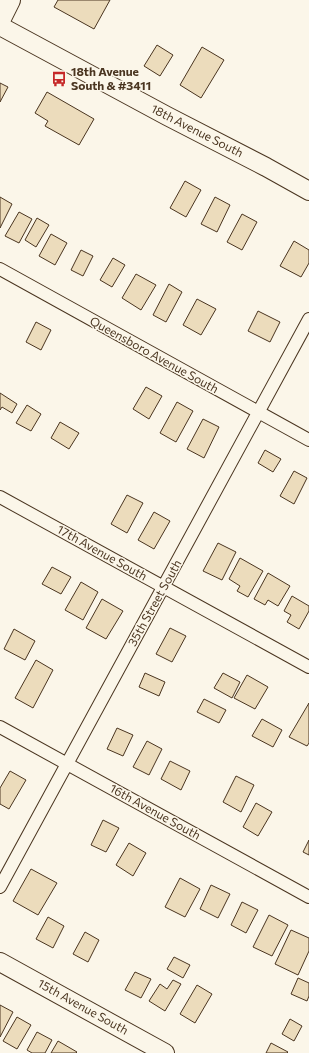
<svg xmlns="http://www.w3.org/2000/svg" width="309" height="1053" viewBox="0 0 309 1053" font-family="Commissioner,sans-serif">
<rect width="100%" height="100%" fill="#fbf6e9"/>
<path fill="#ecdcbc" stroke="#4a3520" d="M 58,0 L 110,0 L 94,29 L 54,7 Z
M 157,45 L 173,55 L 160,76 L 144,66 Z
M 202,47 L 224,60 L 201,98 L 180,85 Z
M 0,83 L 8,87 L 0,102 Z
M 47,92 L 94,119 L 79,145 L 45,126 L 48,121 L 35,113 Z
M 185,181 L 201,190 L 186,217 L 170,208 Z
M 0,197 L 12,204 L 0,228 Z
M 215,197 L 230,205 L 217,232 L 201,224 Z
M 19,212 L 32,219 L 19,243 L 5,236 Z
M 242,214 L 257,222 L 242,250 L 227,242 Z
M 37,218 L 49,225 L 36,247 L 25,240 Z
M 51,234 L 67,243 L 55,265 L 39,256 Z
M 294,241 L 309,250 L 309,263 L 301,277 L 280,266 Z
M 81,250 L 93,256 L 83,276 L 71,270 Z
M 113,258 L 125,265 L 112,287 L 100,280 Z
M 136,274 L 156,285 L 141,310 L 122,298 Z
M 169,284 L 182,292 L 166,322 L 153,315 Z
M 197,299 L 216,309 L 201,335 L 183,325 Z
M 258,311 L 280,322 L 270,342 L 248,331 Z
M 36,322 L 51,330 L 41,350 L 26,342 Z
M 146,387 L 162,396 L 149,419 L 133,409 Z
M 0,393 L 17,404 L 12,413 L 2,407 L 0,410 Z
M 177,402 L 193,411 L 176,442 L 160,433 Z
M 27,405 L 41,414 L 31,431 L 16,423 Z
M 203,419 L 219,427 L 204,458 L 187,449 Z
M 60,422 L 79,433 L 69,449 L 51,438 Z
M 265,450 L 281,459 L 273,472 L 258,463 Z
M 294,471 L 307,478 L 294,504 L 280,496 Z
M 127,495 L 143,503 L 127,533 L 111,524 Z
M 154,512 L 170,521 L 154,549 L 138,540 Z
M 218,543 L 236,552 L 222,580 L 203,571 Z
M 240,558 L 263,571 L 248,597 L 237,591 L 240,586 L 229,579 Z
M 52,567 L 71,577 L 61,594 L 42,584 Z
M 268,573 L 290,586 L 278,606 L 268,600 L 265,605 L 254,599 Z
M 81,582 L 98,592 L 83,620 L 65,610 Z
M 292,596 L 309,606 L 309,611 L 299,629 L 287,622 L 291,615 L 284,611 Z
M 102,599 L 123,611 L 106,639 L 86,628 Z
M 170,628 L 186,636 L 172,662 L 156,654 Z
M 14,629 L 35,641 L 25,660 L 4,649 Z
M 36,660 L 53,670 L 33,708 L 15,698 Z
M 145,673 L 165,682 L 159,696 L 139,687 Z
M 223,673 L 240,682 L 232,698 L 214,688 Z
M 247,675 L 268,687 L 255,709 L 234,698 Z
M 204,699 L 226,710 L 219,723 L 197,712 Z
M 309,703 L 309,743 L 307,746 L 289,737 Z
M 262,719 L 282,730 L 273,747 L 252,736 Z
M 117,728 L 133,735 L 123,756 L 107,749 Z
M 147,741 L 162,749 L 149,775 L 133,767 Z
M 170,761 L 190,771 L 181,790 L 161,779 Z
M 10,771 L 26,780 L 9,809 L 0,804 L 0,788 Z
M 236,776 L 254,785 L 241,812 L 223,802 Z
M 256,803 L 272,812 L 258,836 L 243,827 Z
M 103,820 L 119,828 L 106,852 L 91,845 Z
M 309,840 L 309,855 L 303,852 Z
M 129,843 L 146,853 L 133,876 L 116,865 Z
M 31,869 L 57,883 L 38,915 L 13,901 Z
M 180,878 L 200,889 L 185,917 L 165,907 Z
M 211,885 L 230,894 L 218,918 L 200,909 Z
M 242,902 L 258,910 L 246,933 L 231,925 Z
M 269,915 L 288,925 L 272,956 L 253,947 Z
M 48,917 L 64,926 L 53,948 L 36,939 Z
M 291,930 L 309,938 L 309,951 L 298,975 L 275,964 Z
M 85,932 L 99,940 L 88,962 L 73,954 Z
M 174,957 L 190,965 L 183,978 L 167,969 Z
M 135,972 L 151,979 L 141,998 L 125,990 Z
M 298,978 L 309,983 L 309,996 L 307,1001 L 291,994 Z
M 173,980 L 181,984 L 165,1011 L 149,1001 L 160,984 L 167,989 Z
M 197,985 L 212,994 L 195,1023 L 180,1014 Z
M 0,1005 L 13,1012 L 0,1037 Z
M 17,1017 L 31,1025 L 17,1049 L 3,1041 Z
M 290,1019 L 302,1026 L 294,1041 L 282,1034 Z
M 37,1032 L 52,1040 L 45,1053 L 32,1053 L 27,1050 Z
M 58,1041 L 77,1052 L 76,1053 L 51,1053 Z
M 271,1043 L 288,1052 L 287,1053 L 266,1053 Z"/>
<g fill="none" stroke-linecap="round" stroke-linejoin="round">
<g stroke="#4a3520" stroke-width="14">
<path id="street" d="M 0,269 L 309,440
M 0,497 L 309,667
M 0,727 L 309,897
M 0,887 L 309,319"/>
</g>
<g stroke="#4a3520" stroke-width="20">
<path id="secondary" d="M 0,26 L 167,116 L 266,167 L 309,191
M 0,962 L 165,1053"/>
</g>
<g stroke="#4a3520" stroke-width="24">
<path id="highway" d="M 0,18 L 9,0"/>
</g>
<use href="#street" stroke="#fbf6e9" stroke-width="12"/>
<use href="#secondary" stroke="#fbf6e9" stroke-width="18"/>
<use href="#highway" stroke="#fbf6e9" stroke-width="22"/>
</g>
<defs>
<g id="bus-bare" transform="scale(1.2)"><path d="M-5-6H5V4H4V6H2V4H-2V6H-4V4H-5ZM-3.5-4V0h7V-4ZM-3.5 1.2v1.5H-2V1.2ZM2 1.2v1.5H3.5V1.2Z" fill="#c62828" stroke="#fbf6e9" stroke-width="2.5" paint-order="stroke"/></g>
</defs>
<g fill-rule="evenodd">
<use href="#bus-bare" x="59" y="79"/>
</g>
<g text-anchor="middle" stroke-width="3" stroke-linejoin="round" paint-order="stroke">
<g font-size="12" font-weight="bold" fill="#4a3520" stroke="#fbf6e9" text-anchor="start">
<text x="71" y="76">18th Avenue<tspan x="71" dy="14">South &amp; #3411</tspan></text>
</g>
<g font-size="12" fill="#4a3520" stroke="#fbf6e9">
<text transform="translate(197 131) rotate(27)" y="4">18th Avenue South</text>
<text transform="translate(154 355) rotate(29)" y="4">Queensboro Avenue South</text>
<text transform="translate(102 553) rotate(29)" y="4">17th Avenue South</text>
<text transform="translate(155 603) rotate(-61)" y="4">35th Street South</text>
<text transform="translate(155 812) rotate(29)" y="4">16th Avenue South</text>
<text transform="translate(83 1007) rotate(29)" y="4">15th Avenue South</text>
</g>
</g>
</svg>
